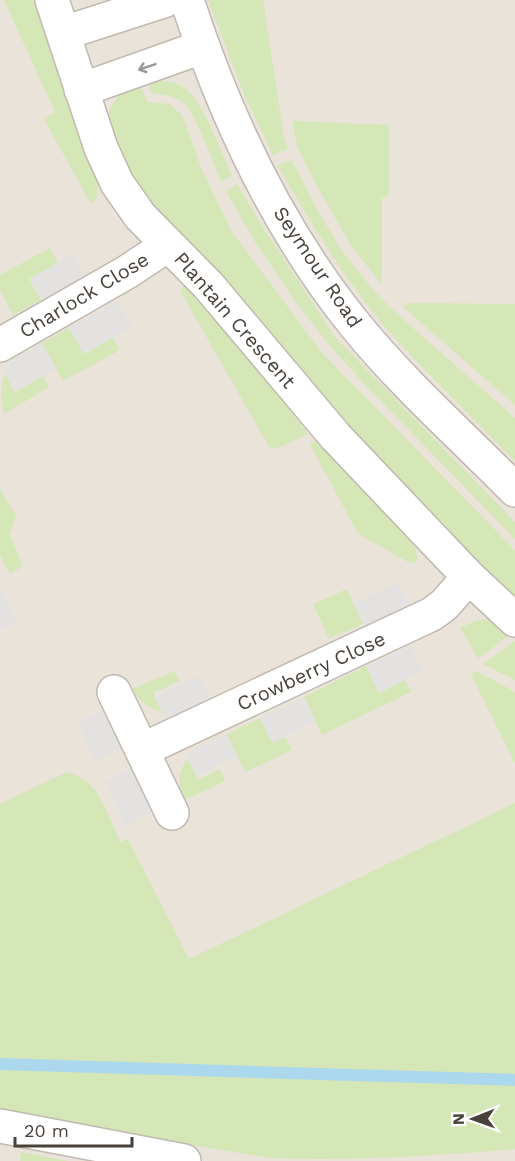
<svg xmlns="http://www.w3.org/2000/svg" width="515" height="1161" viewBox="0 0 515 1161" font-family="'Work Sans',sans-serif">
<rect width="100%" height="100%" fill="#f5f2ec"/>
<path fill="#e9e3da" d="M 0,0 L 515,0 L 515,1161 L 0,1161 Z"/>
<path fill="#d5e7b7" d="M 4,0 L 39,0 L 98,177 L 97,197 L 91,204 L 44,119 L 55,112 Z
M 208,0 L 263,0 L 284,137 L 288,149 L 273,155 L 245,97 Z
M 162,81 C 170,82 178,83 185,88 C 203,101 222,154 232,176 L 221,182 C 214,164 196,113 182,102 C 173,95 162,95 151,93 L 149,83 Z
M 140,85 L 147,102 L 169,104 L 182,115 L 202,170 L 232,232 L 323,354 L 515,550 L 515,600 L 490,576 L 416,497 L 349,429 L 256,315 L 162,217 L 138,186 L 108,127 L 109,111 L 118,96 Z
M 292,121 L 389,125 L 389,196 L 382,198 L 382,285 L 350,244 L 311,175 L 298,149 Z
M 292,160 L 318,211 L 342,251 L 376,293 L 396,313 L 515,418 L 515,461 C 470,415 423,371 381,322 C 341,275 309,218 277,165 Z
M 237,184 L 266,232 L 335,337 L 515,522 L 515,539 L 368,388 L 329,345 L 296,302 L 255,242 L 226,191 Z
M 50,248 L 58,263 L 29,279 L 41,300 L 13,315 L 0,290 L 0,275 Z
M 183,287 L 194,293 L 233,335 L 308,434 L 275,449 L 269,447 L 181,292 Z
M 411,303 L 515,304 L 515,405 L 402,306 Z
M 69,328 L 84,354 L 113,338 L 120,350 L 63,381 L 42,343 Z
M 5,373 L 15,392 L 43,376 L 49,387 L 4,414 C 0,400 0,387 5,373 Z
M 315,441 L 403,532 L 416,550 L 418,561 L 410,563 L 358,534 L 310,444 Z
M 0,489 L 16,516 L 10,535 L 23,566 L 10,574 L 0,555 Z
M 347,589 L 363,624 L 329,639 L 313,604 Z
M 490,618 L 513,633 L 478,658 L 460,628 L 475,621 Z
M 515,641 L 515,680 L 483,664 Z
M 366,666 L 379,692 L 405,680 L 411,692 L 322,735 L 304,697 Z
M 174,671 L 180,681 L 153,693 L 162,712 C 147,708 140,702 132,689 Z
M 476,671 L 515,692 L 515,764 L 471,674 Z
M 260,718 L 272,742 L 285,736 L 292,750 L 245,772 L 227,734 Z
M 188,760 L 198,780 L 220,769 L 225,781 L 183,801 C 178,786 176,772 188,760 Z
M 67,772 C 100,779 107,815 120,842 L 128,839 L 189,959 L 515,803 L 515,1149 C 433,1156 351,1161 269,1158 L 0,1114 L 0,804 Z
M 21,1152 L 68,1161 L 20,1161 Z"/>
<path fill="#e4e2e0" d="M 73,254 L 87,279 L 43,303 L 29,279 Z
M 117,301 L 132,327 L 84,354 L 69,328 Z
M 42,343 L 56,368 L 15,392 L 5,373 L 10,362 Z
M 398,582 L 410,607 L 365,628 L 354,603 Z
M 0,585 L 17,623 L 0,630 Z
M 410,645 L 423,671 L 379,693 L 366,666 Z
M 199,676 L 211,701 L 166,721 L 155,697 Z
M 304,697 L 316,721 L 272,743 L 260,718 Z
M 106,709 L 123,748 L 95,761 L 78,722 Z
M 227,734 L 237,757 L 196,776 L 186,753 Z
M 132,768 L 153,812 L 125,825 L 104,781 Z"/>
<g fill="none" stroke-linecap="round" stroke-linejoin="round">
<path stroke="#acd8ee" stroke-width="12" d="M 0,1064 L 515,1080"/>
<g stroke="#c0b9af" stroke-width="36">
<path id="minor" d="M 52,0 L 101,148 L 117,183 L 140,216 L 208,285 L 336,437 L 469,577 L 515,620
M 64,33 L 166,0
M 81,90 L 202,47
M 0,345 L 127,272 L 168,245
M 114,692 L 172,813
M 142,750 L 432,614 L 444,605 L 469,577
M 0,1126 L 184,1161"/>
</g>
<g stroke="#c0b9af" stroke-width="36">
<path id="tertiary" d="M 187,0 C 225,117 278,230 356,326 C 404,385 462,436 515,490"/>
</g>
<use href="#minor" stroke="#fff" stroke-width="33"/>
<use href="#tertiary" stroke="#fff" stroke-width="33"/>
</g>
<defs><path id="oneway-shaft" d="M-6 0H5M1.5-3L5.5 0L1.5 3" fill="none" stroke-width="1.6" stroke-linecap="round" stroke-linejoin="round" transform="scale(1.5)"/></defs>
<use stroke="#9b9793" href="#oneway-shaft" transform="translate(147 67) rotate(161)"/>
<g text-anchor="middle" stroke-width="6" stroke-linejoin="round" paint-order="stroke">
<g font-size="20" fill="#49423a" stroke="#fff">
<text transform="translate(318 267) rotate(56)" y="7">Seymour Road</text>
<text transform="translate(84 295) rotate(-31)" y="7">Charlock Close</text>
<text transform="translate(235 320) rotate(49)" y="7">Plantain Crescent</text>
<text transform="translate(311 671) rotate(-25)" y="7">Crowberry Close</text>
</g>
</g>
<g transform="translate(473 1119) rotate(269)" stroke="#ffffff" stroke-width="4.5" paint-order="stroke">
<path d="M0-4.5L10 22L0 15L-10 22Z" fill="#49423a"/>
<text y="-9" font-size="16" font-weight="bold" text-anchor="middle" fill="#49423a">N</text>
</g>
<path d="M15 1137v9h117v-9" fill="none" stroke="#49423a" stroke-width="3"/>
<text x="24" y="1137" font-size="18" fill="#49423a" stroke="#ffffff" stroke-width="4.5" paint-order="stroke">20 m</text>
</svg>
